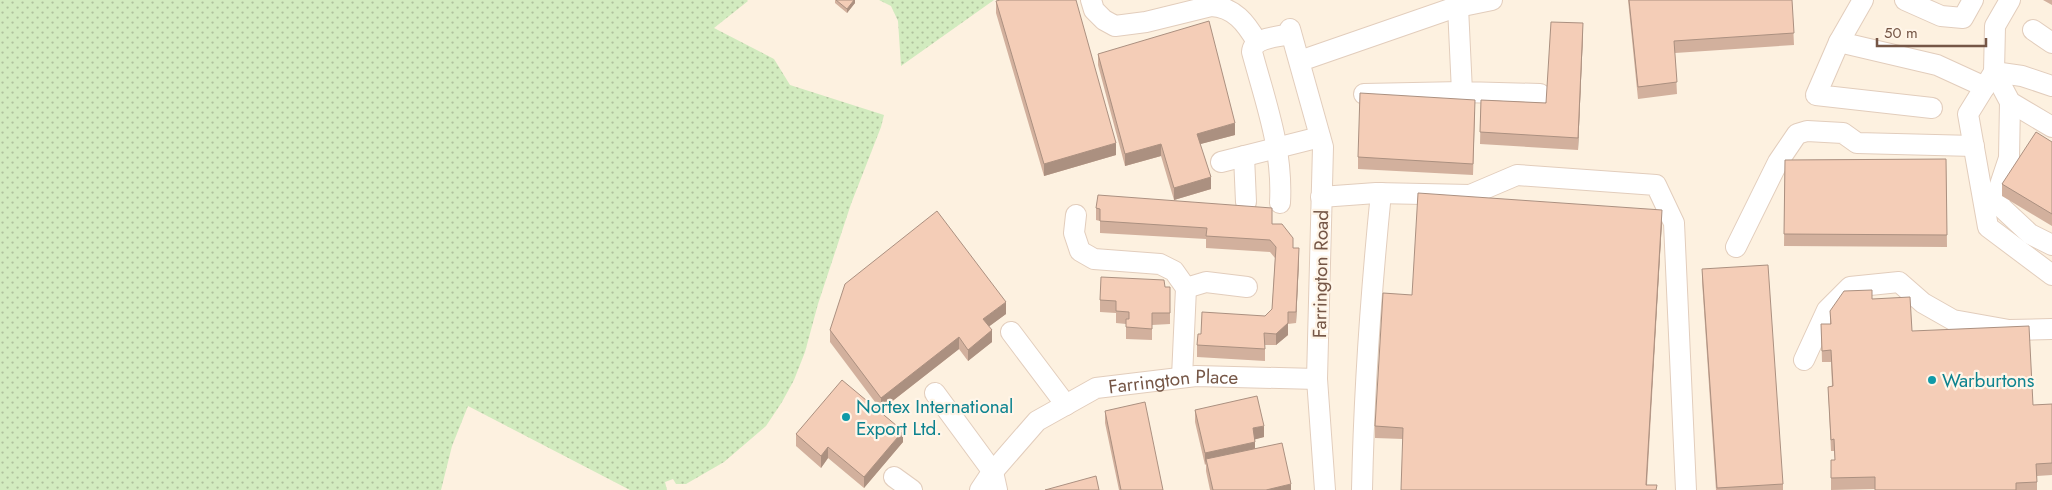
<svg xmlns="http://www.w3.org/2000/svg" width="2052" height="490" viewBox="0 0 2052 490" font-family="Jost,sans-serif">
<defs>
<pattern id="grass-dots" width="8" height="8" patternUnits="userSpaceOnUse" patternTransform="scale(1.25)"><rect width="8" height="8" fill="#d2ebbf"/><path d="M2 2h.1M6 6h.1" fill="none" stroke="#afc19d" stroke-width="1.8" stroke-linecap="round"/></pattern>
</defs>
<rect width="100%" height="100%" fill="#fdf1e0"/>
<path fill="url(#grass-dots)" d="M 0,0 L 747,0 L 748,1 L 714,28 L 774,59 L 790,85 L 884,115 L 881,127 L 851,204 L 818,304 L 805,352 L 794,380 L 782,402 L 766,426 L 724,462 L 686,484 L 676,484 L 673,479 L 665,482 L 667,490 L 630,490 L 468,406 L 452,446 L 441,490 L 0,490 Z
M 879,0 L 994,0 L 901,66 L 898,21 L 891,6 Z"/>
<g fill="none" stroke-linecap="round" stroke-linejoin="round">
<g stroke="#e2cdbc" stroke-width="22">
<g id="minor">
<path d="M 1091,0 L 1094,10 L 1104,20 L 1115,26 L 1146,22 L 1211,6 C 1234,7 1246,23 1257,42"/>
<path d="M 1905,0 L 1941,16 L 1963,18 L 1973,0"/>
<path d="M 2010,0 L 1995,26 L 1994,72 L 2010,102 L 2052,127"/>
<path d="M 1458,7 L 1462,92 L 1540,94"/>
<path d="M 1290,29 L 1323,147 L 1317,379 L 1325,490"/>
<path d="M 2033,30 L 2052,43"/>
<path d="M 1839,42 L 1863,0"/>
<path d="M 1300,61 L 1453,8 L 1492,0"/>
<path d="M 1994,72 L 1968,114 L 1988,227 L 2052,275"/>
<path d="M 1994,72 L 2022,76 L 2052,86"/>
<path d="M 1364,94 L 1462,92"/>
<path d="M 2010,102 L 2009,158 L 1999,188 L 2000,206 L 2030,234 L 2052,245"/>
<path d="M 1932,108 L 1816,95 L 1839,42 L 1937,65 L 1985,87"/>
<path d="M 1244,156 L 1246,202"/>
<path d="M 1221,162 L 1320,137"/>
<path d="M 1321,197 L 1376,193 L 1470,195 L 1517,175 L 1656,185 L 1674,223 L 1686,490"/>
<path d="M 1280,203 C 1283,149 1266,104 1252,52 C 1253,37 1279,37 1291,34"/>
<path d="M 1076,215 L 1074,233 L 1080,251 L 1094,259 L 1160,264 L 1174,271 L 1186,288 L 1182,377"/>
<path d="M 1736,247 L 1778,162 L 1797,134 L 1807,131 L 1843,133 L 1857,143 L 1974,146"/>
<path d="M 1186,288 L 1206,282 L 1247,287"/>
<path d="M 1011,332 L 1066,405"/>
<path d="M 1804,360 L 1827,310 L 1850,287 L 1899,282 L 1923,303 L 1953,320 L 2009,330 L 2052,329"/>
<path d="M 935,393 L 993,472 L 997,490"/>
<path d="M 894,477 L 912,490"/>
<path id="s1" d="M 980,490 L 990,475 L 1037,421 L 1096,388 L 1196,376 L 1317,379"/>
<path d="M 1362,490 C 1364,391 1371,292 1381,193"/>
</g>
</g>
<use href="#minor" stroke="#fff" stroke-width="20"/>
</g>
<path fill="#d2b09d" d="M 835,0 L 855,0 L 855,3 L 847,13 L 835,3 Z
M 1628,0 L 1792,0 L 1794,45 L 1675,53 L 1677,94 L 1638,99 Z
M 2043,0 L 2052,0 L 2052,5 Z
M 996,1 L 1116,155 L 1044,176 L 996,13 Z
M 1583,34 L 1578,150 L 1480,144 L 1481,100 L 1546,103 Z
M 1098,54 L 1235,135 L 1200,144 L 1211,189 L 1174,200 L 1161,156 L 1125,166 L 1098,65 Z
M 1475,112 L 1473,175 L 1358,169 L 1358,157 Z
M 2052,142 L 2052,226 L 2002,196 L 2002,184 Z
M 1946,159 L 1947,247 L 1784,246 L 1785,160 Z
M 1096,208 L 1272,224 L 1293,248 L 1299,260 L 1296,323 L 1288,324 L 1288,335 L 1276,345 L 1265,345 L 1265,361 L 1197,357 L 1197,345 L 1201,334 L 1265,316 L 1272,309 L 1275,258 L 1270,252 L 1206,248 L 1206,239 L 1100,233 L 1100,221 L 1096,220 Z
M 1662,221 L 1647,485 L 1657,490 L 1403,439 L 1375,438 L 1375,426 L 1412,295 Z
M 1702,269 L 1783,484 L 1783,490 L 1716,490 L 1702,281 Z
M 1165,287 L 1170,287 L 1170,324 L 1152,325 L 1152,340 L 1126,339 L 1126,324 L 1116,323 L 1116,313 L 1100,312 L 1100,300 Z
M 1872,299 L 1912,331 L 2033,405 L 2052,404 L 2052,475 L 2037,476 L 2037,490 L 1875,490 L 1875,489 L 1831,490 L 1831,460 L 1835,460 L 1834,451 L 1831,451 L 1828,387 L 1832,386 L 1831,362 L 1822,362 L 1821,324 L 1830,324 L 1830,311 Z
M 1006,314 L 989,326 L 992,342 L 968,361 L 959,349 L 881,410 L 830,342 L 830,330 Z
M 1195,410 L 1264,437 L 1255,439 L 1255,449 L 1291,490 L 1210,490 L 1206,471 L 1206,464 L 1205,465 L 1195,422 Z
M 1105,411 L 1163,490 L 1119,490 L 1105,423 Z
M 796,434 L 903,442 L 864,488 L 828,458 L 821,468 L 796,446 Z"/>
<path fill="#ab9080" d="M 854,0 L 855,0 L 855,3 L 847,13 L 847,9 Z
M 1583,23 L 1583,34 L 1578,150 L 1578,138 Z
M 1235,123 L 1235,135 L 1197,145 L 1197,134 Z
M 1116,143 L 1116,155 L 1044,176 L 1044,164 Z
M 1161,144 L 1161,156 L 1125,166 L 1125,154 Z
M 1211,177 L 1211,189 L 1174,200 L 1174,188 Z
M 1662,210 L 1662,221 L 1646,490 L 1646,485 Z
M 1299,248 L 1299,260 L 1296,323 L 1296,312 Z
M 1006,302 L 1006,314 L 983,331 L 983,319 Z
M 1288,312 L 1288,335 L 1276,345 L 1276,334 Z
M 992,330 L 992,342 L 968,361 L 968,350 Z
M 959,337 L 959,349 L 881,410 L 881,398 Z
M 1264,426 L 1264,437 L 1253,440 L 1253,428 Z
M 903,431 L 903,442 L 864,488 L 864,477 Z
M 1255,442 L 1255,454 L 1206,459 L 1205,465 L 1205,453 Z
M 828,447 L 828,458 L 821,468 L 821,456 Z
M 1291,484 L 1291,490 L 1266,490 Z"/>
<path fill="#f4cdb7" stroke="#ab9080" d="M 836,0 L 854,0 L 847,9 Z
M 1000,0 L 1076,0 L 1116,143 L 1044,164 L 996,1 Z
M 1629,0 L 1792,0 L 1794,33 L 1674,41 L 1677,82 L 1638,87 Z
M 1209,21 L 1235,123 L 1197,134 L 1211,177 L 1174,188 L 1161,144 L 1125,154 L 1098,54 Z
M 1551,22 L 1583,23 L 1578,138 L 1480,132 L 1481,100 L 1546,103 Z
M 1360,93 L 1475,100 L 1473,164 L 1358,157 Z
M 2036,132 L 2052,142 L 2052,214 L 2002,184 Z
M 1946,159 L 1947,235 L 1784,234 L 1785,160 Z
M 1418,193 L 1662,210 L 1646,485 L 1657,485 L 1656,490 L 1401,490 L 1403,428 L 1375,426 L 1383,293 L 1412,295 Z
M 1098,195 L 1272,208 L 1272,224 L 1282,224 L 1293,238 L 1293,248 L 1299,248 L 1296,312 L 1288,312 L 1288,323 L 1276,334 L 1264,333 L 1265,349 L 1197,345 L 1198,334 L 1201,334 L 1202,312 L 1265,316 L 1272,309 L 1276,247 L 1270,240 L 1206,236 L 1207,228 L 1100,221 L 1100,209 L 1096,208 Z
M 937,211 L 1006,302 L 983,319 L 992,330 L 968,350 L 959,337 L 881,398 L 830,330 L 845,284 Z
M 1768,265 L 1783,484 L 1717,488 L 1702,269 Z
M 1101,277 L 1164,280 L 1165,287 L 1170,287 L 1170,313 L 1152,313 L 1152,329 L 1126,327 L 1126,319 L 1129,319 L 1129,312 L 1116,311 L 1116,301 L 1100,300 Z
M 1872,290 L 1872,299 L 1910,297 L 1912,331 L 2029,326 L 2033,405 L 2052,404 L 2052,463 L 2036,464 L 2037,482 L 2016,483 L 2016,490 L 1875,490 L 1875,477 L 1831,478 L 1831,460 L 1835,460 L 1834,439 L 1831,440 L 1828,387 L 1833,386 L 1831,350 L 1822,351 L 1821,324 L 1831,324 L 1830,311 L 1844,291 Z
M 842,380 L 903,431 L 864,477 L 828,447 L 821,456 L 796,434 Z
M 1257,396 L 1264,426 L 1253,428 L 1255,442 L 1205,453 L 1195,410 Z
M 1145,402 L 1163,490 L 1121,490 L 1105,411 Z
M 1282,443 L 1291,484 L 1266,490 L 1213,490 L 1206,459 Z
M 1096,476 L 1099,490 L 1045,490 Z"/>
<g fill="#0f9aa8" stroke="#fff5e8" stroke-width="2">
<circle cx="1932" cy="380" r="5"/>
<circle cx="846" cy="417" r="5"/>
</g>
<g text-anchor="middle" stroke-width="4.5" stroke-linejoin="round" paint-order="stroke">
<g font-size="19" fill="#755646" stroke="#fff5e8">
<text transform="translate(1320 274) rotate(-89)" y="7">Farrington Road</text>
<text dy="7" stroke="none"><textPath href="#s1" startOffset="235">Farrington Place</textPath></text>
</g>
<g font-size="19" fill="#0d838f" stroke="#fff5e8" text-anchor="start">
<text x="1942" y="387">Warburtons</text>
<text x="856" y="413">Nortex International<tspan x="856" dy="22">Export Ltd.</tspan></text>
</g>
</g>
<path d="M1877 38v8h109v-8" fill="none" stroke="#755646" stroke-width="2.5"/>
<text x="1884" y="38" font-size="15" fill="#755646" stroke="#fff5e8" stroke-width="4" paint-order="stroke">50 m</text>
</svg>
